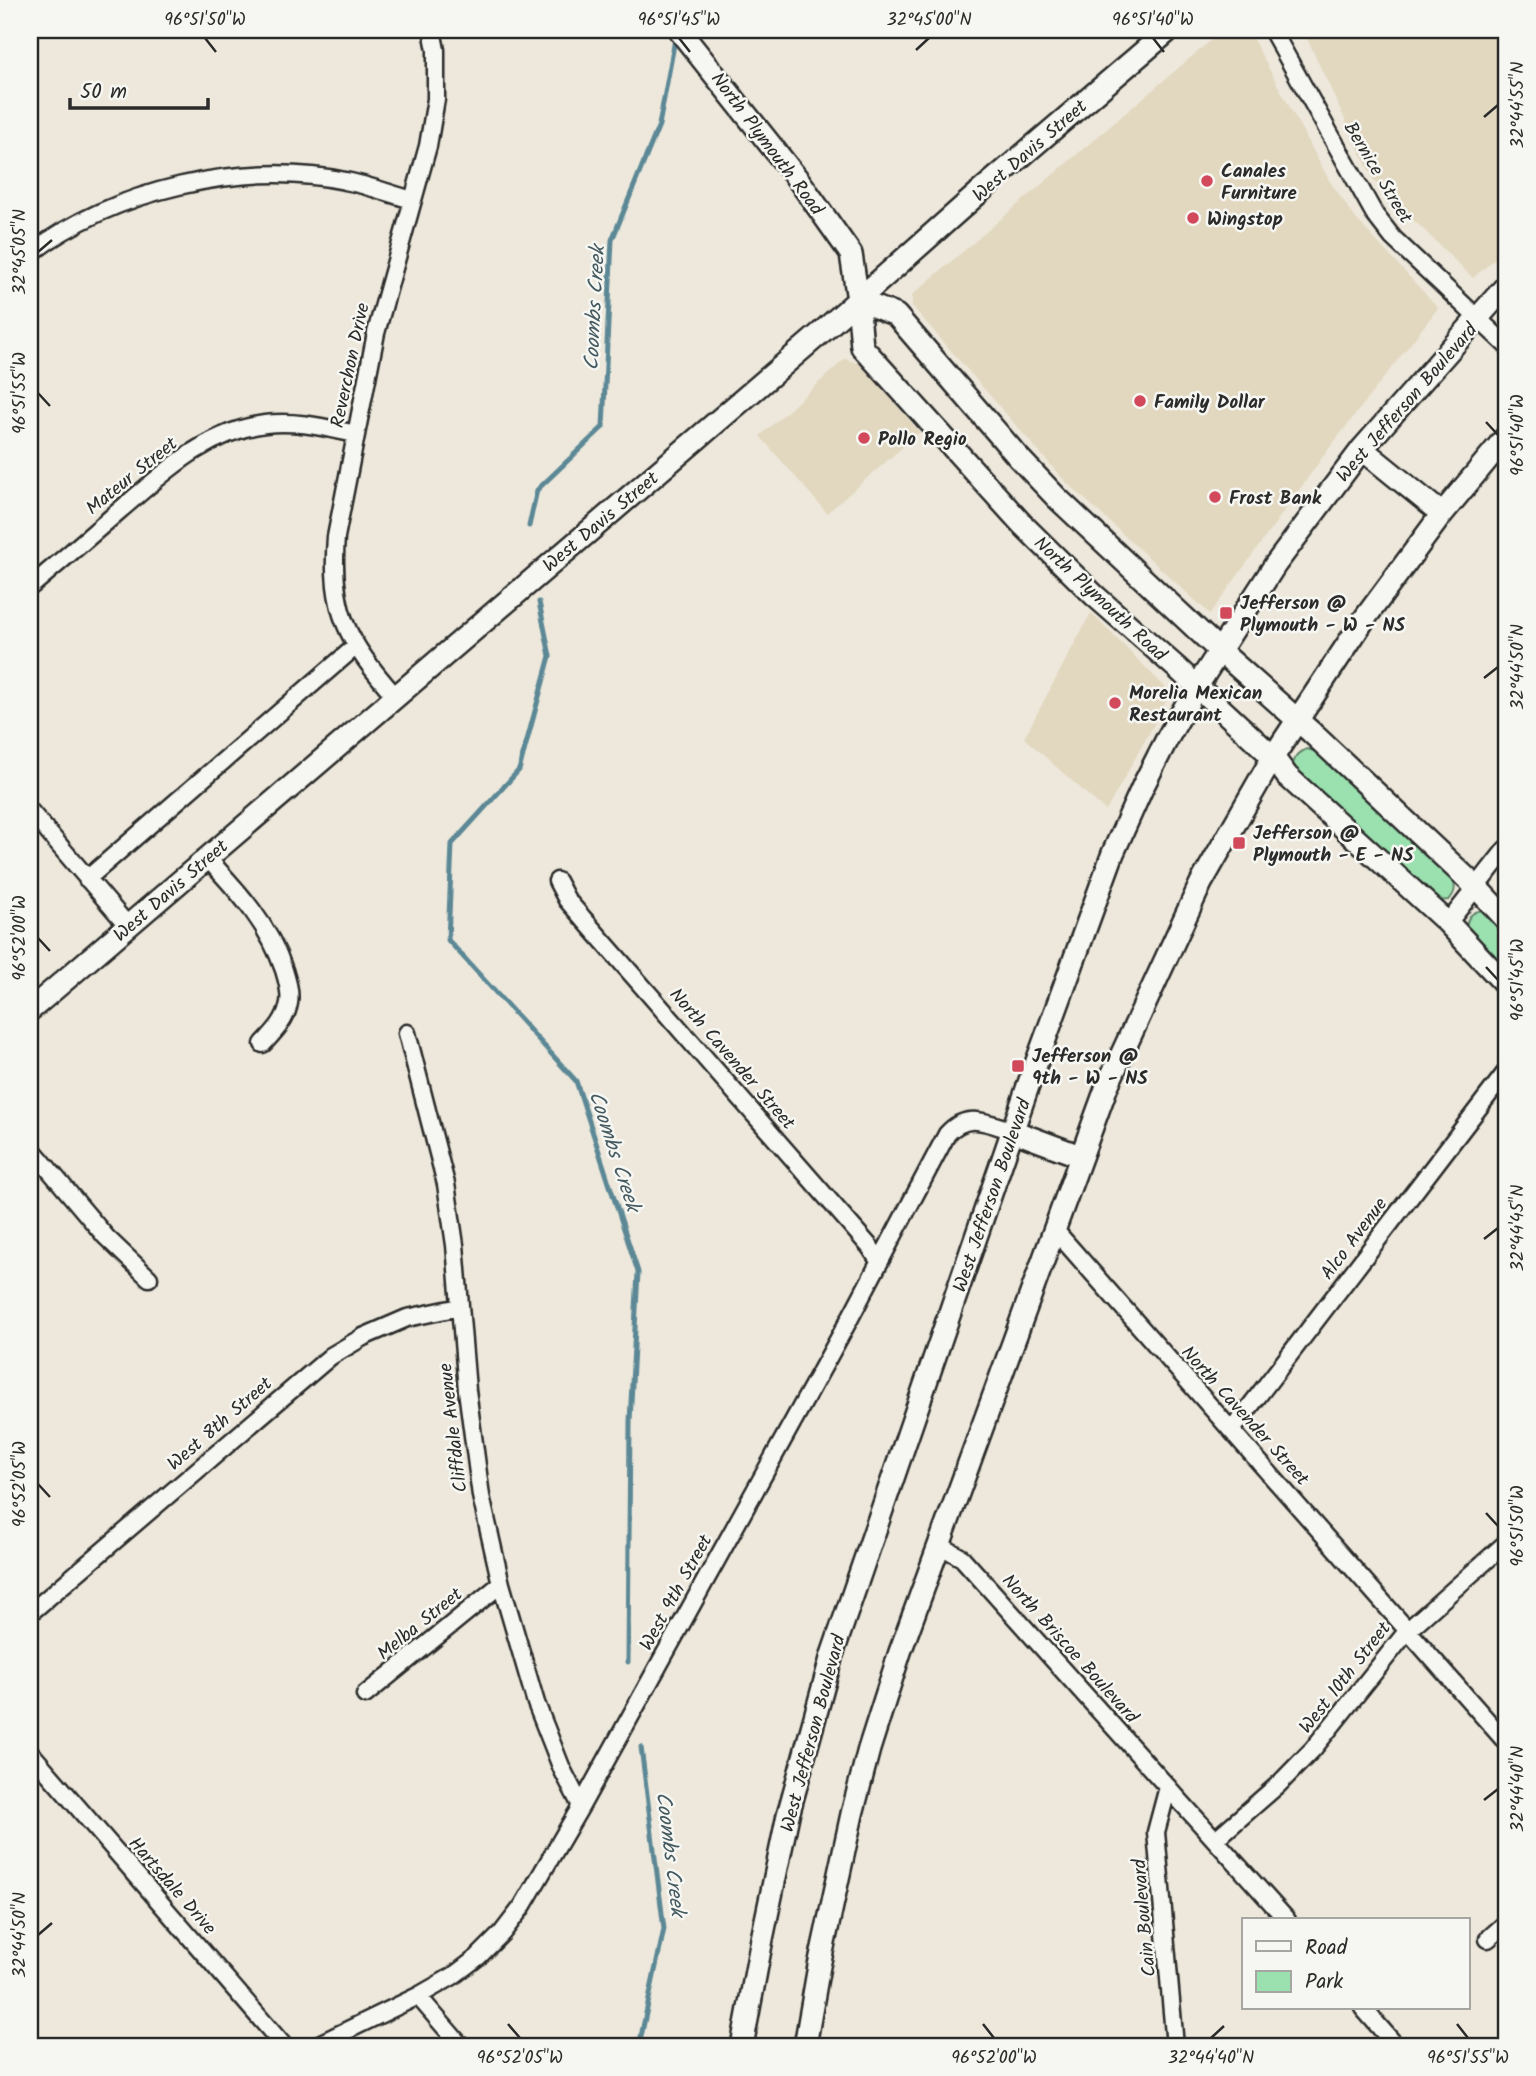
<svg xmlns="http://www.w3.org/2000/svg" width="1536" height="2076" viewBox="0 0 1536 2076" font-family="Kalam,sans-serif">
<rect width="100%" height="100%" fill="#ede8db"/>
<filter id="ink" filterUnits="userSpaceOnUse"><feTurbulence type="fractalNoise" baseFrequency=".0143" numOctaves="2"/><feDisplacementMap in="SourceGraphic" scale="14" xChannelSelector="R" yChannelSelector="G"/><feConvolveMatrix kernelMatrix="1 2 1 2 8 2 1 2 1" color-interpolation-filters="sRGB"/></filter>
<g filter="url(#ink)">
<path fill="#e2d7bf" d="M 1223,30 L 1248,30 L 1329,180 L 1356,219 L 1438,308 L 1327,451 L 1210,614 L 1062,478 L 912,306 L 912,295 Z
M 1303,30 L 1506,30 L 1506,249 L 1473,278 L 1374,181 Z
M 845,359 L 860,364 L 920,432 L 827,513 L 760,436 Z
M 1091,613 L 1171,693 L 1106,811 L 1024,738 Z"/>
<path fill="#9be1af" stroke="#63866d" stroke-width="2" d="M 1307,749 L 1317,752 L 1452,877 C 1456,887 1456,892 1449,900 L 1436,901 L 1293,770 C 1292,759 1297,753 1307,749 Z
M 1483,910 L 1491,914 L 1506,930 L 1506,975 L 1466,929 C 1467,917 1471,912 1483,910 Z"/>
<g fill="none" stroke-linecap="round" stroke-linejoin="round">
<path stroke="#5c8896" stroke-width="5" d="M 529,526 L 537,490 L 603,427 L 612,240 L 659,125 L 676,34
M 539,602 L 550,656 L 519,770 L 452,844 L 448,940 L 576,1081 L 638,1272 L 630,1421 L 628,1662
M 639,2046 L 664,1929 L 641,1747"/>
<g stroke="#2b2b2b" stroke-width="21">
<path id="street" d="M 1272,30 L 1375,215 L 1393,238 L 1506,345
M 30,254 C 112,190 243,160 345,181 C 368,185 390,194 412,200
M 30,587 C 60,562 90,536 120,510 C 164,473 205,432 265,424 C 296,420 326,428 356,434
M 395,696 C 347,641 330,611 336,537 L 376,333 L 428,146 L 436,99 L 436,50 L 432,30
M 30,811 L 128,926
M 207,858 C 239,892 269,925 284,970 C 287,980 291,992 289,1003 C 286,1020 275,1031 263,1044
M 87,879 L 355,647
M 557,881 L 567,900 L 870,1247 L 879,1261
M 1448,923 L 1506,849
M 407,1033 L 446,1184 L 455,1245 L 467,1390 L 481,1496 L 501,1584 L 536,1703 L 562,1769 L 581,1806
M 30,1147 L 106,1237 L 149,1278
M 1053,1228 L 1506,1742
M 1232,1430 L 1506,1072
M 938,1544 L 962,1558 L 1287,1920
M 30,1613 L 331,1356 L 363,1337 L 407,1318 L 460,1307
M 365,1695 L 501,1584
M 30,1752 L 284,2046
M 1168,1787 L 1156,1832 L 1175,2046
M 1216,1839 L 1279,1784 L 1313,1749 L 1408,1630 L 1506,1543
M 1488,1939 L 1506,1923
M 418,1996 L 461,2046
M 1363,2008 L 1396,2046
M 315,2046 L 418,1996 L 453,1976 L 478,1957 L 502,1933 L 522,1907 L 581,1806 L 849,1320 L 947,1134 C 967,1111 988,1123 1013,1131"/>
</g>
<g stroke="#2b2b2b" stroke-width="26">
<path id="secondary" d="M 679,30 L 800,182 L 851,254 L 858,300 L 862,347 L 1022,524 L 1094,595 L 1177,668 L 1273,757 L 1287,776 L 1448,923 L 1506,985
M 858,300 L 896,315 L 1019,458 L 1057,498 L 1220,651 L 1311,732 L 1476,887 L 1506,919
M 1362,449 L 1442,514
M 30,1010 L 823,331 L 983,189 L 1169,30
M 1013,1131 L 1080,1156
M 742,2046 L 762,1939 L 788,1815 L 832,1655 L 1028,1086 L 1113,853 L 1143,786 L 1167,739 L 1197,686 L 1275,565 L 1362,449 L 1506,286
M 805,2046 L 819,1966 L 852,1814 L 869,1749 L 900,1652 L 1107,1086 L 1201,883 L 1273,757 L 1365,618 L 1442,514 L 1506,437"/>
</g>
<use href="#street" stroke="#f6f6f2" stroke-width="16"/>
<use href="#secondary" stroke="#f6f6f2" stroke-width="21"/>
</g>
</g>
<path fill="none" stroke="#2b2b2b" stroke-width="2.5" d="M 205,38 L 216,52M 679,38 L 690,52M 1153,38 L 1164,52M 916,50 L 929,38M 1484,117 L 1498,105M 38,252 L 52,240M 38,393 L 50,406M 1486,422 L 1498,435M 1484,678 L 1498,667M 38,938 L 50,951M 1486,967 L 1498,980M 1484,1239 L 1498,1228M 38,1484 L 50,1497M 1486,1513 L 1498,1526M 1484,1800 L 1498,1789M 38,1935 L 52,1923M 508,2024 L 520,2038M 983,2024 L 994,2038M 1457,2024 L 1468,2038M 1211,2038 L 1224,2026"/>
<g fill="#d1495b" stroke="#f6f6f2" stroke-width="2.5">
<circle cx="1207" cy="181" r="7"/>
<circle cx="1193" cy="218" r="7"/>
<circle cx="1140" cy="401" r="7"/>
<circle cx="864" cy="438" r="7"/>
<circle cx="1215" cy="497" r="7"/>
<rect x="1219" y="606" width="14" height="14" rx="3.5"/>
<circle cx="1115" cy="703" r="7"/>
<rect x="1232" y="836" width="14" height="14" rx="3.5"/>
<rect x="1011" y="1059" width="14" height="14" rx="3.5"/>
</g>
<g text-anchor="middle" stroke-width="5" stroke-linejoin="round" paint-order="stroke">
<g font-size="19" fill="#2b2b2b" stroke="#f6f6f2">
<text transform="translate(768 143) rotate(53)" y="7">North Plymouth Road</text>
<text transform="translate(1029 150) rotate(-41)" y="7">West Davis Street</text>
<text transform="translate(1379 172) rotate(59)" y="7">Bernice Street</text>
<text transform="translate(349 365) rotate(-78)" y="7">Reverchon Drive</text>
<text transform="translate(1406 402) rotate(-49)" y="7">West Jefferson Boulevard</text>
<text transform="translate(131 475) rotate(-39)" y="7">Mateur Street</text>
<text transform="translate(600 521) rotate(-40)" y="7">West Davis Street</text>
<text transform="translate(1101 598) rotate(43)" y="7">North Plymouth Road</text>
<text transform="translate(170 890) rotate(-41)" y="7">West Davis Street</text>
<text transform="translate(733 1058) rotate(49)" y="7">North Cavender Street</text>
<text transform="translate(991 1195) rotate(-71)" y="7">West Jefferson Boulevard</text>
<text transform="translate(1353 1238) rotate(-53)" y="7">Alco Avenue</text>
<text transform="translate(1246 1415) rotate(48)" y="7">North Cavender Street</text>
<text transform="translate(219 1423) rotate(-41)" y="7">West 8th Street</text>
<text transform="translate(452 1428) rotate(-97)" y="7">Cliffdale Avenue</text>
<text transform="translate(675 1592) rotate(-61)" y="7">West 9th Street</text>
<text transform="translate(419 1623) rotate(-39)" y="7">Melba Street</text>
<text transform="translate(1071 1648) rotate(48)" y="7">North Briscoe Boulevard</text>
<text transform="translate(1344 1677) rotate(-52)" y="7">West 10th Street</text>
<text transform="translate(812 1733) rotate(-75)" y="7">West Jefferson Boulevard</text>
<text transform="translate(173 1885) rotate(49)" y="7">Hartsdale Drive</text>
<text transform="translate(1143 1918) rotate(-95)" y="7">Cain Boulevard</text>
</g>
<g font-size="19" font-weight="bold" fill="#2b2b2b" stroke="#f6f6f2" text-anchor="start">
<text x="1221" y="177">Canales<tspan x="1221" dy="22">Furniture</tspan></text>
<text x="1207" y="225">Wingstop</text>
<text x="1154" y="408">Family Dollar</text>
<text x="878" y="445">Pollo Regio</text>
<text x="1229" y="504">Frost Bank</text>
<text x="1240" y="609">Jefferson @<tspan x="1240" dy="22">Plymouth - W - NS</tspan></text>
<text x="1129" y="699">Morelia Mexican<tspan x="1129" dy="22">Restaurant</tspan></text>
<text x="1253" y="839">Jefferson @<tspan x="1253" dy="22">Plymouth - E - NS</tspan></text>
<text x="1032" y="1062">Jefferson @<tspan x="1032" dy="22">9th - W - NS</tspan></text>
</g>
<g font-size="21" font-style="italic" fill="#445a60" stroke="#f6f6f2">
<text transform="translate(594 308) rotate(-87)" y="7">Coombs Creek</text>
<text transform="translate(615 1151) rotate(72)" y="7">Coombs Creek</text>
<text transform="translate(671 1854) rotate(83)" y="7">Coombs Creek</text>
</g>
</g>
<rect width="1536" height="2076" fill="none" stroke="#f6f6f2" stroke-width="77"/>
<rect x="1242" y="1918" width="228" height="91" fill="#f6f6f2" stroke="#a5a5a2" stroke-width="2"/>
<rect x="1256" y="1941" width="35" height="10" fill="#f6f6f2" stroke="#a5a5a2" stroke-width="2"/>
<text x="1305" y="1954" font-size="21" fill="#2b2b2b">Road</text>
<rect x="1256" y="1971" width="35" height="21" fill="#9be1af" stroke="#a5a5a2" stroke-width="2"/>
<text x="1305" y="1988" font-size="21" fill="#2b2b2b">Park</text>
<path d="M70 98v10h138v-10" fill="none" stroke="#2b2b2b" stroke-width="3.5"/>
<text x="80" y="98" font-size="21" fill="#2b2b2b" stroke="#f6f6f2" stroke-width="5" paint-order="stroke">50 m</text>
<rect x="38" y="38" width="1460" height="2000" fill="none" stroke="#2b2b2b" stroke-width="2.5"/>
<g font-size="18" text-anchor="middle" fill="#2b2b2b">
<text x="205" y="25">96°51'50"W</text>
<text x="679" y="25">96°51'45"W</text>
<text x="929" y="25">32°45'00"N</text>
<text x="1153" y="25">96°51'40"W</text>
<text transform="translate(1517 105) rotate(-90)" y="6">32°44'55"N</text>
<text transform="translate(19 252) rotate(-90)" y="6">32°45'05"N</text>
<text transform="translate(19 393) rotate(-90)" y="6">96°51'55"W</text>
<text transform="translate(1517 435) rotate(-90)" y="6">96°51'40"W</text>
<text transform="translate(1517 667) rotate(-90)" y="6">32°44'50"N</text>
<text transform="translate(19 938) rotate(-90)" y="6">96°52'00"W</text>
<text transform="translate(1517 980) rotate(-90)" y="6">96°51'45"W</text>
<text transform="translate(1517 1228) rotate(-90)" y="6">32°44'45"N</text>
<text transform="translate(19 1484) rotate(-90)" y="6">96°52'05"W</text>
<text transform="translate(1517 1526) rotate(-90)" y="6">96°51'50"W</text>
<text transform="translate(1517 1789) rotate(-90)" y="6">32°44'40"N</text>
<text transform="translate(19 1935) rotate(-90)" y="6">32°44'50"N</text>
<text x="520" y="2063">96°52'05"W</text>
<text x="994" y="2063">96°52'00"W</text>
<text x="1211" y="2063">32°44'40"N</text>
<text x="1468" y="2063">96°51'55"W</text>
</g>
</svg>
